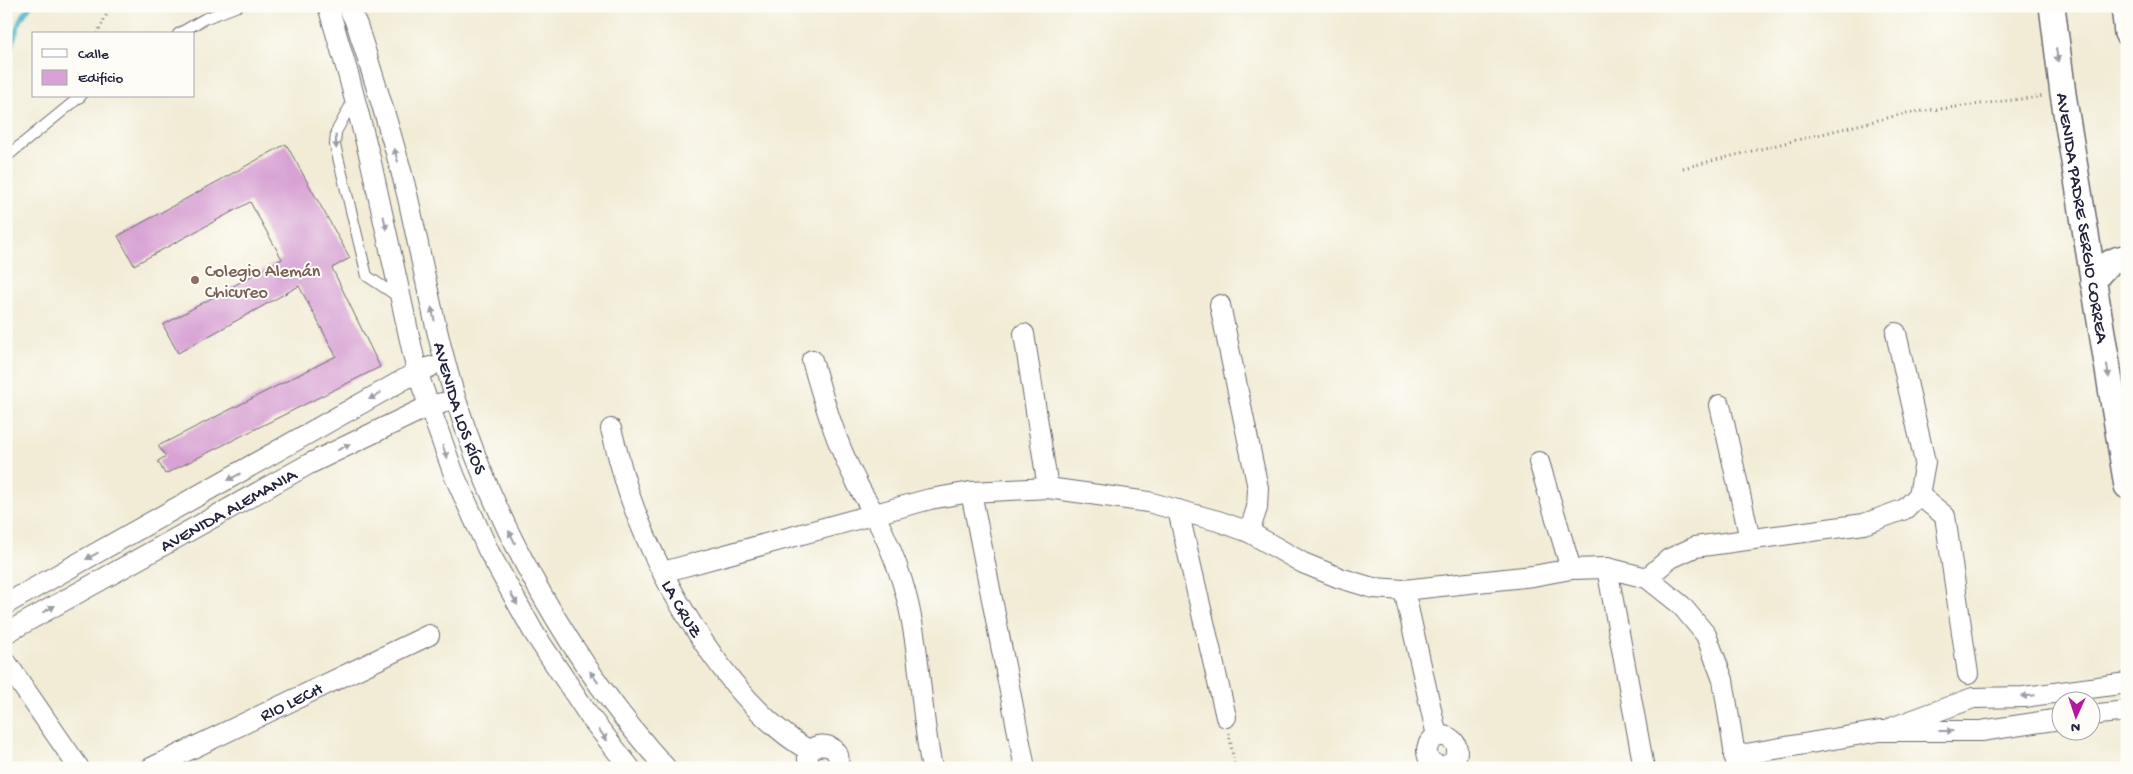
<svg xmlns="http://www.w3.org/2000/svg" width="2133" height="774" viewBox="0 0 2133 774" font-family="'Gochi Hand',sans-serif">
<rect width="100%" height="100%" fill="#fdfcf7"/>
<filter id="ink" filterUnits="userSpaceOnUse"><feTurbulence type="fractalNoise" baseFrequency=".02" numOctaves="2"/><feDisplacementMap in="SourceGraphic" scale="10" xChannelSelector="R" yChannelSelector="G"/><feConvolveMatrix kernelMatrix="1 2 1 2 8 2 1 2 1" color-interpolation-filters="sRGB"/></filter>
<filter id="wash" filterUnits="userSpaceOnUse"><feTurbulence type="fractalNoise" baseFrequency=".0096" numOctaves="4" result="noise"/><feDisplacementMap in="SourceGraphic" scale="20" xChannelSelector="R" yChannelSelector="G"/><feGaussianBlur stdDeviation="1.12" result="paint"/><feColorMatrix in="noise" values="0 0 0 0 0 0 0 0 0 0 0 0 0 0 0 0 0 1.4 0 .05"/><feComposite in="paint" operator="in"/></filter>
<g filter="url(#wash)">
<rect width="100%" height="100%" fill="#f2ecd6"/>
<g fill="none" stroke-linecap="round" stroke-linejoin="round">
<path stroke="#45b0c3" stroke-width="5" d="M 6,62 L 20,20 L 30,6"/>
</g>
<g id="blocks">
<path fill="#d8a3d4" d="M 286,144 L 350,258 L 332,268 L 380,367 L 165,474 L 158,461 L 166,456 L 158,446 L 336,356 L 299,286 L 178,353 L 163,325 L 282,259 L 250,202 L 134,265 L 118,236 Z"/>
</g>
</g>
<g filter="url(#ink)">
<use href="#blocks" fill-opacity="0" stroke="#6b6971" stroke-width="1"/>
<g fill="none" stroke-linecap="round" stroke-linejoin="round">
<g stroke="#6b6971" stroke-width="12">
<path id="service" d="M 178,34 L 204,19 L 238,6
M 354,99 L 336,132 L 335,145 L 367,276 L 400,298
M 6,157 L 81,96"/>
</g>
<g stroke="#6b6971" stroke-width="22">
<g id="minor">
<path d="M 328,6 L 349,77 L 370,158 L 417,372 L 455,477 L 489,552 L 534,633 L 590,717 L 630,768"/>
<path id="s1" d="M 348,6 L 357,25 C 375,82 394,140 408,198 C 423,265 435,332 455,397 C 495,527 575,668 666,768"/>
<path d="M 1220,305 L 1258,488 L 1257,508 L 1249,532"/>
<path d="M 1024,334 L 1048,488"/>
<path d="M 812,360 C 824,402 836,443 856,481 C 861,493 869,503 874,514 C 885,535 895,559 902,581 C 921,641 919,706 932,768"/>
<path d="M 1720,405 L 1750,539"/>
<path id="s2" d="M 611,429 C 618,454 624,481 633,505 C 663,587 733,708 810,751"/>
<path d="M 1539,462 L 1571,569"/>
<path d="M 971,492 L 1025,768"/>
<path d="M 1919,495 L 1945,516 L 1968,674"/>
<path d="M 1178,510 L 1226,717"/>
<path d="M 1607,568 L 1644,768"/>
<path d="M 663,572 L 930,499 L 971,492 L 1048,488 L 1148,502 L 1218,521 L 1249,532 L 1303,563 L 1340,578 L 1373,588 L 1404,590"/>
<path d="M 1647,578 L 1669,559 L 1695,547 L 1864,524 L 1905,509 L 1919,495 L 1925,462 L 1896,333"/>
<path d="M 6,604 L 417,372 L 430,367"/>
<path id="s3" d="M 6,633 L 309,464 L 429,406 L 442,403"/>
<path d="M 6,662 L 79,768"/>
<path d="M 2090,715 L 2127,711"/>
<path d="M 1894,727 L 1973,698 L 2024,697 L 2127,683"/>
<circle cx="1442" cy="751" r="15"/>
<path d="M 1437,736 L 1404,590 L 1533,576 L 1571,569 L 1607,568 L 1647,578 L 1681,605 L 1706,635 L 1723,680 L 1737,768"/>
<path d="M 1734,756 L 1880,731 L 1981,731 L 2060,719"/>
<path id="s4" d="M 151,768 L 429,635"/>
<path d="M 810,768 C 797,736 850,740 836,768"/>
</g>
</g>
<g stroke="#6b6971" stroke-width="28">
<g id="tertiary">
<path id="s5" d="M 2052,6 L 2063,94 L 2127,486"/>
<path d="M 2124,6 L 2127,33"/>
<path d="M 2093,282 C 2101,269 2111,258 2127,258"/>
</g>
</g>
<path stroke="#6b6971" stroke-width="3" stroke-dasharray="1 4" stroke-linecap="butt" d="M 97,34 L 111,6
M 1683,168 L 1907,113 L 2045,96
M 1229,733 L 1235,768"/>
<use href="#service" stroke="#fff" stroke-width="10"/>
<use href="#minor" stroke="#fff" stroke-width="20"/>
<use href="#tertiary" stroke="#fff" stroke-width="25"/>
</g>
<defs><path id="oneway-solid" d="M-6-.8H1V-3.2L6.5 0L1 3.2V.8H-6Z" transform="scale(1.25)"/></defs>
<g fill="#9c9ca7">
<use href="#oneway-solid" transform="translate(2057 55) rotate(82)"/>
<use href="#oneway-solid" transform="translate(336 142) rotate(87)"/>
<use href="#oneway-solid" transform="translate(396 155) rotate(-106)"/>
<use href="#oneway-solid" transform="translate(385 223) rotate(78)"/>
<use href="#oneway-solid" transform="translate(433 314) rotate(-103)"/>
<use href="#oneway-solid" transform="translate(2108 371) rotate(81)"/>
<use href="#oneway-solid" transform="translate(375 396) rotate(150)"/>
<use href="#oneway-solid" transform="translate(344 447) rotate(-26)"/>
<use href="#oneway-solid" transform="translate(445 452) rotate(69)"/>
<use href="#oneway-solid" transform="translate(234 477) rotate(151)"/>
<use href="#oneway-solid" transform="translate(512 537) rotate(-117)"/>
<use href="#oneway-solid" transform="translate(92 556) rotate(151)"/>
<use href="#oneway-solid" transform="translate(514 599) rotate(60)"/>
<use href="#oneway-solid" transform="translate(49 609) rotate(-29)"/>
<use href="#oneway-solid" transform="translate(594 677) rotate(-125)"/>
<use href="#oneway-solid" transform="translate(2028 696) rotate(175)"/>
<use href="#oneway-solid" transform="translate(1946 731)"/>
<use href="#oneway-solid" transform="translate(603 735) rotate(53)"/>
</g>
</g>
<circle fill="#8d6e63" stroke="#fdfcf7" stroke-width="2" cx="195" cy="280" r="5"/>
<g text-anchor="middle" stroke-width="4" stroke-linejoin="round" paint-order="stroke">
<g font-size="18" fill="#22223b" stroke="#fdfcf7">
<text dy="6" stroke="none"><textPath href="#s5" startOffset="214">AVENIDA PADRE SERGIO CORREA</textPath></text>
<text dy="6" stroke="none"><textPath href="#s1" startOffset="418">AVENIDA LOS RÍOS</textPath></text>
<text dy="6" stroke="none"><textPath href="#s3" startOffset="254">AVENIDA ALEMANIA</textPath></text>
<text dy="6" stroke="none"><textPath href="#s2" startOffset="194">LA CRUZ</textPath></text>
<text dy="6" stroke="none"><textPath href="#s4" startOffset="155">RIO LECH</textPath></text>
</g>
<g font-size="18" fill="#785e54" stroke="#fdfcf7" text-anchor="start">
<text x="205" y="276">Colegio Alemán<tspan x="205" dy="21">Chicureo</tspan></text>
</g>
</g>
<rect width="2133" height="774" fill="none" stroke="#fdfcf7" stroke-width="25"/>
<rect x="32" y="32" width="162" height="65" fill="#fdfcf7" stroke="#a5a5ac"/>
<rect x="42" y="49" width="25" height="8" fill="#ffffff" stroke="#a5a5ac"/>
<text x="78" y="58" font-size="15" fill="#22223b">Calle</text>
<rect x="42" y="70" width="25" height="15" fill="#d8a3d4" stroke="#a5a5ac"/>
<text x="78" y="82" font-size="15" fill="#22223b">Edificio</text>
<g transform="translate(2076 716) rotate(183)"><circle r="24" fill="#fdfcf7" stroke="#a5a5ac"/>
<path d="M0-4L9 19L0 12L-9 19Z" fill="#b5179e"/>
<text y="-8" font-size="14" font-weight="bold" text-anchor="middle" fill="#22223b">N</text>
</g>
</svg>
